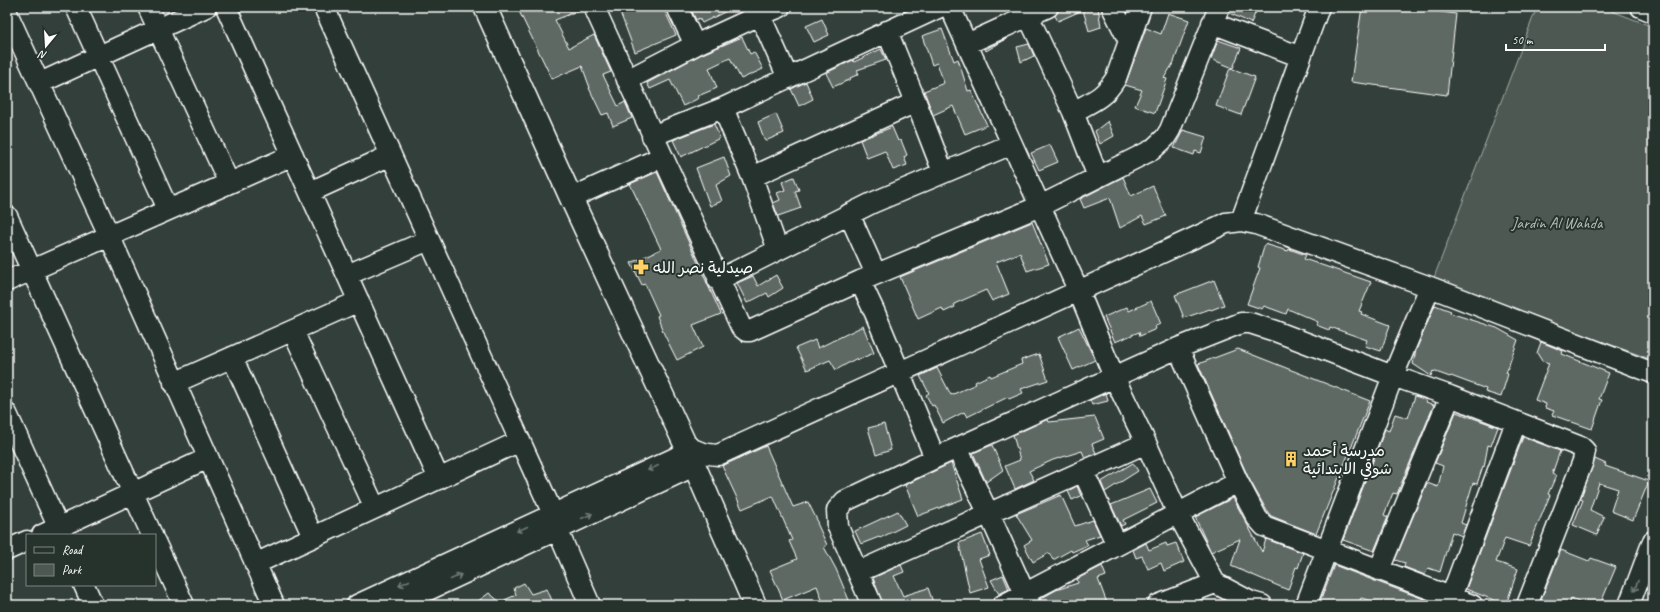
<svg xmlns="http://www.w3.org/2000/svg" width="1660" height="612" viewBox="0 0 1660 612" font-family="Caveat,'Playpen Sans Arabic',sans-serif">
<rect width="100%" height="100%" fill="#333f3a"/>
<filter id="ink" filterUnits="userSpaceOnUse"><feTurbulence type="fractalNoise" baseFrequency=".025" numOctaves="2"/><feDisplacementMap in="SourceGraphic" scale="8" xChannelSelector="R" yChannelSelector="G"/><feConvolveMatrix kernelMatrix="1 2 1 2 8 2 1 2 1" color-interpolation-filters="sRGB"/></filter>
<g filter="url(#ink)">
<path fill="#4d5853" stroke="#a6aca9" d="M 1537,7 L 1602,7 L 1653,27 L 1653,360 L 1433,280 Z"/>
<path fill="#5f6964" stroke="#fff" d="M 517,7 L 583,7 L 583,9 L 555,20 L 569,48 L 594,35 L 611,72 L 603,75 L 618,106 L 625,102 L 632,118 L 613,126 L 608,113 L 602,115 L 589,88 L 590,88 L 582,66 L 552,79 Z
M 618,7 L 663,7 L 676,35 L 635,52 Z
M 690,7 L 735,7 L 702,23 L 699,18 L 696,20 Z
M 1059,7 L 1098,7 L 1101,27 L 1089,31 L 1083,10 L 1058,21 L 1055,16 Z
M 1230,7 L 1258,7 L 1251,23 L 1229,13 Z
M 1362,7 L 1406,7 L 1456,14 L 1447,95 L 1351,82 Z
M 1168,13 L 1189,20 L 1174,62 L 1164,78 L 1167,79 L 1155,113 L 1135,106 L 1142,90 L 1125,85 L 1146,28 L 1161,34 Z
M 822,19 L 829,35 L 814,42 L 806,26 Z
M 942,29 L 954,61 L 958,59 L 968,91 L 971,90 L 987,125 L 965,134 L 953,106 L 933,115 L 924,91 L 944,83 L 937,63 L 932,65 L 922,36 Z
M 742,37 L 750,54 L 754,52 L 763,69 L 741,79 L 730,58 L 709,68 L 717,88 L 698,96 L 699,98 L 683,106 L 670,80 L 650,89 L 647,83 L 700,55 Z
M 1008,38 L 986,51 L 985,49 Z
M 1218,40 L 1241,48 L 1233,68 L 1211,59 Z
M 1029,44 L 1034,56 L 1021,62 L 1017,47 Z
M 881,49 L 886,60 L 857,70 L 859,74 L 850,78 L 851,79 L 833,87 L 826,73 L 853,60 L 854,62 Z
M 1230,68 L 1255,77 L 1241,115 L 1216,106 Z
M 806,82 L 813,99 L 799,106 L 791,89 Z
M 776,114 L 784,133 L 765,141 L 758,122 Z
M 1108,121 L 1114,136 L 1100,144 L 1095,131 Z
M 714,124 L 720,138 L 681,157 L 673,140 Z
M 892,127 L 898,141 L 901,140 L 907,155 L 904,157 L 907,165 L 893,170 L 885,151 L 867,158 L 860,140 Z
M 1183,130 L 1206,137 L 1201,153 L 1195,151 L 1194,155 L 1174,148 Z
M 1050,145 L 1058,162 L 1039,170 L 1031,153 Z
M 724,157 L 731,176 L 716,185 L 722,201 L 710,206 L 696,168 Z
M 657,172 L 721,314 L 693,325 L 703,347 L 677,360 L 664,334 L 657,316 L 659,315 L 645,284 L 642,285 L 631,263 L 661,249 L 630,184 Z
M 794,177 L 799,190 L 795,191 L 801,208 L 778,216 L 773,203 L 780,200 L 777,193 L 785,190 L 782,182 Z
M 1123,177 L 1131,196 L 1153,186 L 1166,216 L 1146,224 L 1142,216 L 1120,228 L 1110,198 L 1084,208 L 1080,199 Z
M 1032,222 L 1049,264 L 1027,271 L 1020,253 L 996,262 L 1009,294 L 992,301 L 986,290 L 954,304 L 955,307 L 944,312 L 942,308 L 918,319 L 900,277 Z
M 1265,244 L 1288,251 L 1289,249 L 1306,255 L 1304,259 L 1371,282 L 1359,311 L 1362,312 L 1361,314 L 1390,325 L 1381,351 L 1365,346 L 1367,340 L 1330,327 L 1329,330 L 1316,325 L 1318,322 L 1288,309 L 1286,314 L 1264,306 L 1262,309 L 1247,304 L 1260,268 L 1258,267 Z
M 776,275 L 783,288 L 769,297 L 767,293 L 747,303 L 737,283 L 753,276 L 758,286 Z
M 1214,280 L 1224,305 L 1211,310 L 1210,309 L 1184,318 L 1175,295 Z
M 1151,301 L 1161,324 L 1155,326 L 1156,329 L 1140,336 L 1139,332 L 1115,342 L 1104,317 L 1127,307 L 1129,311 Z
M 1435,305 L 1451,311 L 1450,313 L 1497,328 L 1518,340 L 1506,373 L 1508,374 L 1501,397 L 1485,392 L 1486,389 L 1451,376 L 1450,377 L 1433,371 L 1431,376 L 1413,364 L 1416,350 Z
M 863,326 L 874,353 L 857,360 L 857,358 L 836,370 L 830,360 L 807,370 L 796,348 L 815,340 L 818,348 Z
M 1079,327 L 1095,360 L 1073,370 L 1058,337 Z
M 1541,342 L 1563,351 L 1562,354 L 1609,373 L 1599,399 L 1602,400 L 1592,429 L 1552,415 L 1554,411 L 1545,408 L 1546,404 L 1535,400 L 1549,363 L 1542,361 L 1537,353 Z
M 1238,349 L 1370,401 L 1316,534 L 1271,516 L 1267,511 L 1248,477 L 1198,364 Z
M 1039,354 L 1048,380 L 1021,389 L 1023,393 L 1009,399 L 1008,397 L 967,417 L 964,412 L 943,423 L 934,405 L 932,406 L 926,395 L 929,393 L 920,376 L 937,368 L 951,395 L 976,384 L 975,382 L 990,375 L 991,377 L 1022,364 L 1021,360 Z
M 1106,393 L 1108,401 L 1092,405 L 1090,400 Z
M 1415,396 L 1427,400 L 1426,402 L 1434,405 L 1397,494 L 1393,493 L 1384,515 L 1388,517 L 1374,551 L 1343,540 L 1385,429 L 1389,431 L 1395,414 L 1408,418 Z
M 1456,412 L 1498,427 L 1491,446 L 1488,445 L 1484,467 L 1483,466 L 1477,484 L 1473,483 L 1461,523 L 1466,525 L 1462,536 L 1452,532 L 1440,572 L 1428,568 L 1425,575 L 1404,567 L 1405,563 L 1395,560 L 1427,483 L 1438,487 L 1443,466 L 1435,463 Z
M 1095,417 L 1104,439 L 1092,444 L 1096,453 L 1085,458 L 1082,451 L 1053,460 L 1029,471 L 1034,480 L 1015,489 L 1005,466 L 1020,460 L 1013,435 L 1048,419 L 1049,422 Z
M 884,424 L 891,450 L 876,455 L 868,428 Z
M 1523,437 L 1560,451 L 1552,474 L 1556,476 L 1548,494 L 1550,495 L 1529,546 L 1505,538 L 1496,562 L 1518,569 L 1506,605 L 1466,589 Z
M 992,445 L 1003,470 L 986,482 L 973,453 Z
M 766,446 L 793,507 L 808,502 L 818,522 L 817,523 L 827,545 L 824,547 L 836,569 L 851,605 L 824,605 L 817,586 L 783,600 L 770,570 L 797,559 L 789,541 L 792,540 L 773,496 L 742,509 L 722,466 Z
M 1595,459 L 1606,464 L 1605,466 L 1649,481 L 1633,520 L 1611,511 L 1618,489 L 1599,483 L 1590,510 L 1604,517 L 1597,535 L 1573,525 L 1583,500 L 1580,499 Z
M 951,463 L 963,499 L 918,516 L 905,485 Z
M 1133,463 L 1138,471 L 1105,492 L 1101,482 Z
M 1077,486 L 1081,496 L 1072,500 L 1068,491 Z
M 1150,489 L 1157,503 L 1123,520 L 1125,524 L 1121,526 L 1111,505 Z
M 1061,495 L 1075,526 L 1093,520 L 1100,535 L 1085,540 L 1088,545 L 1072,552 L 1071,550 L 1053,560 L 1049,553 L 1033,562 L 1024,545 L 1032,540 L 1016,514 Z
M 1233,498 L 1262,552 L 1266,539 L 1303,553 L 1298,568 L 1296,567 L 1288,590 L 1231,566 L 1240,539 L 1211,552 L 1195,517 Z
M 898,511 L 906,525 L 880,538 L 879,537 L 861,544 L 855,531 Z
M 982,534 L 990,555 L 979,559 L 989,587 L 970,593 L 959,543 Z
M 1146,543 L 1149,550 L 1166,543 L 1167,546 L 1176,543 L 1184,562 L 1164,571 L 1161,563 L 1148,569 L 1142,556 L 1136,558 L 1133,550 Z
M 1561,550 L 1589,561 L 1591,558 L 1616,567 L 1600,605 L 1586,605 L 1571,599 L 1569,605 L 1539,605 Z
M 901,565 L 904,572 L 894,576 L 903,596 L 928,588 L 934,605 L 883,605 L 873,578 Z
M 1334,565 L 1375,581 L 1440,605 L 1386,605 L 1361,598 L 1358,605 L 1329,605 L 1320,602 Z
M 1102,566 L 1106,576 L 1098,579 L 1107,603 L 1101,605 L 1041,605 L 1040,599 L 1056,590 L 1078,583 L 1077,579 Z
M 1003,575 L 1009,589 L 999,594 L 991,580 Z
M 524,583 L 531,594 L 547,589 L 554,605 L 473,605 L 489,593 L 500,602 L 516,595 L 514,588 Z"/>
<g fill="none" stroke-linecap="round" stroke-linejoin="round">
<g stroke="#fff" stroke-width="23">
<path id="minor" d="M 76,7 L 168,209
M 148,7 L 229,183
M 226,7 L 439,479
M 324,7 L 553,514 L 557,529 L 590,605
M 594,7 L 741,327 L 746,331 L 750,331 L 860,281 L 1040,206 L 1152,150 L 1165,138 L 1170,130 L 1219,7
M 677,7 L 695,45 L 760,15 L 788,78
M 950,7 L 1079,292 L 1114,377 L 1146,443 L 1178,514 L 1215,583 L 1251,602 L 1262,605
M 1024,7 L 1073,112 L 1098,177
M 1112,7 L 1129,41
M 1641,7 L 1653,12
M 7,13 L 109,235 L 274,605
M 760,15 L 780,7
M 1212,23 L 1301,57
M 887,31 L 916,102
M 967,44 L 1048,7
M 627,80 L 695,45
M 40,83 L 206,7
M 723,108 L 940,7
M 1073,112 C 1093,101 1104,98 1116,78 L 1141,7
M 652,136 L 723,108 L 752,177 L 916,102 L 943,172
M 752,177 L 778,250
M 310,192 L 391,155
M 571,198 L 662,157
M 849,214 L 876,274
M 7,216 L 152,535
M 1241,221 L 1256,224 L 1430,287 L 1653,373
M 347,275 L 429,240
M 718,280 L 872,203 L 1012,144
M 7,281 L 293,155
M 860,281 L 875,313 L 935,458
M 293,331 L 375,508
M 1178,348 L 1238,482 L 1257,518 L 1264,526 L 1472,605
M 232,357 L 313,537
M 174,383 L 359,301
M 7,414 L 62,535
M 685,444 C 696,452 704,454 718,455 C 887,377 1057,302 1226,223 L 1241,221 L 1319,7
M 957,448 L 995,527 L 1030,605
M 1083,471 L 1117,545
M 42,535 L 208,458
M 155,542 L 184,605
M 7,550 L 27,541
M 255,564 L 520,441
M 1379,570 L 1450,396
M 858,572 L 1146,443
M 84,585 L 93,605
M 1451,597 L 1516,422
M 357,605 L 688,452
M 396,605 L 694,466
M 872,605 L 838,527 L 837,510 L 845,501 L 935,458 L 1178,348 L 1241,323 L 1250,323 L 1275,331 L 1393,376 L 1450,396 L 1581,447 L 1585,451 L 1583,461 L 1527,605
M 1003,605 L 1238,482
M 1158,605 L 1215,583
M 1306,605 L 1393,376 L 1430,287
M 1629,605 L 1653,541"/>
</g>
<g stroke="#fff" stroke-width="25">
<path id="major" d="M 485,7 L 571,198 L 685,444 L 755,605"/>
</g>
<use href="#minor" stroke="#26332d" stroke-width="20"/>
<use href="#major" stroke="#26332d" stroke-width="22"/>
</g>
<defs><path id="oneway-shaft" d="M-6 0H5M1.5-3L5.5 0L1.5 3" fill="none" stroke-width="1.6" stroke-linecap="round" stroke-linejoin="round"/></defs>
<g stroke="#727a76">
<use href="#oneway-shaft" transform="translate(653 468) rotate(155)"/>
<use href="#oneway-shaft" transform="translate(587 516) rotate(-25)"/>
<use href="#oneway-shaft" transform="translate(522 529) rotate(155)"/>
<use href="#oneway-shaft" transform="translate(456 577) rotate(-25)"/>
<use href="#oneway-shaft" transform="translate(404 583) rotate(155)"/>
<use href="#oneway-shaft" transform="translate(1636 586) rotate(111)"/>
</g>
</g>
<defs>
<g id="pharmacy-bare" transform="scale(1.2)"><path d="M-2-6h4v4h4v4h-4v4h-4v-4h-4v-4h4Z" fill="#ffd166" stroke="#26332d" stroke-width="2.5" paint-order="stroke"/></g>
<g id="building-bare" transform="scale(1.2)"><path d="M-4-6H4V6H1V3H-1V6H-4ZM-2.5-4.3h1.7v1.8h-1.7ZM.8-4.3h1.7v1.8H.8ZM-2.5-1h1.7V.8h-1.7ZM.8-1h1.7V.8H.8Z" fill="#ffd166" stroke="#26332d" stroke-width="2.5" paint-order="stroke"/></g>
</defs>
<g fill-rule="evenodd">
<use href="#pharmacy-bare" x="641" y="267"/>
<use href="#building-bare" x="1291" y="459"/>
</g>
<g text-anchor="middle" stroke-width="4" stroke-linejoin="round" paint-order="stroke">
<g font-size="16" fill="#b8bcba" stroke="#26332d">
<text x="1557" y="228">Jardin Al Wahda</text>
</g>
<g font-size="16" fill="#fff" stroke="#26332d" text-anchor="start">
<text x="653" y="273">صيدلية نصر الله</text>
<text x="1303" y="456">مدرسة أحمد<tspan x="1303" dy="18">شوقي الابتدائية</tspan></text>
</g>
</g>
<rect width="1660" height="612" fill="none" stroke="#26332d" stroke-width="24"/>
<rect x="12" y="12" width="1636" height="588" fill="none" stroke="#fff" stroke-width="1.5" filter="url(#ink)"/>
<rect x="26" y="534" width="130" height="52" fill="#26332d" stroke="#7d8581"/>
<rect x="34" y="547" width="20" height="6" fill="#26332d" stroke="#7d8581"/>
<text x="62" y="554" font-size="12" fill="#ffffff">Road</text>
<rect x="34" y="564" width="20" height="12" fill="#4d5853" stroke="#7d8581"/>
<text x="62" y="574" font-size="12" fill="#ffffff">Park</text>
<g transform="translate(46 46) rotate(198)" stroke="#26332d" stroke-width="3" paint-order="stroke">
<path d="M0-3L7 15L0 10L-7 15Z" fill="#ffffff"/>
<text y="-6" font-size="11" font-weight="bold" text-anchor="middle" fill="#ffffff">N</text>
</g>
<path d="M1506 44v6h99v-6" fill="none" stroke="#ffffff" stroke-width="2"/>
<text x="1512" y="44" font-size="12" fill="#ffffff" stroke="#26332d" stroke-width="3" paint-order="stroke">50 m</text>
</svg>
